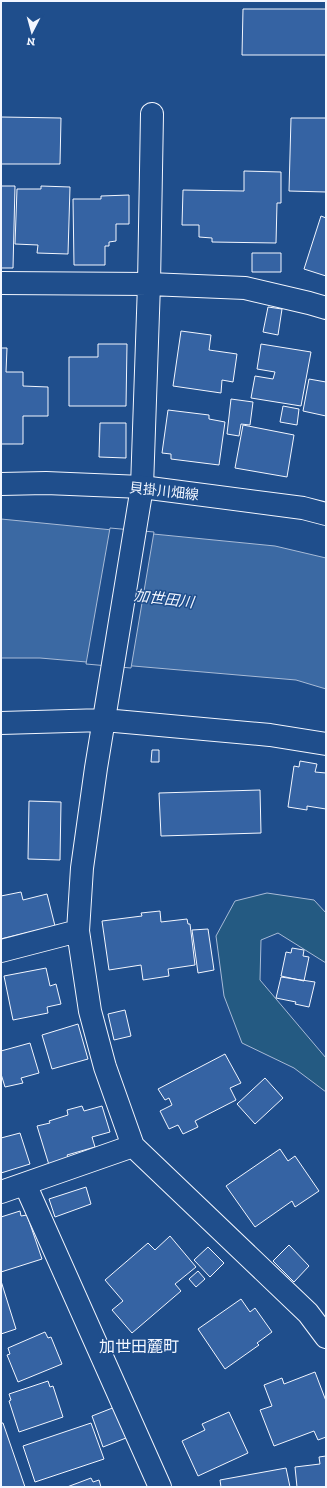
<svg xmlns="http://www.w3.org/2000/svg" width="327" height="1488" viewBox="0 0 327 1488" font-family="'Zilla Slab','Noto Sans JP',serif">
<rect width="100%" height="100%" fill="#1f4e8c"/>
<path fill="#245a82" stroke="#a8bbd7" d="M 267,893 L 314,900 L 326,913 L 326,963 L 278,933 L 261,940 L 260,980 L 326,1058 L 326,1092 L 294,1068 L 242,1043 L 224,996 L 216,936 L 235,901 Z"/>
<path fill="#3b69a3" stroke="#a8bbd7" d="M 1,519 L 275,546 L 326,558 L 326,689 L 296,680 L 40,658 L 1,658 Z"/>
<path fill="#1f4e8c" stroke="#a8bbd7" d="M 110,528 L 154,532 L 131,668 L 86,664 Z"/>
<path fill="#3563a3" stroke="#f2f6ff" d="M 243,9 L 326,9 L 326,55 L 242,55 Z
M 1,117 L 61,118 L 60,164 L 1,164 Z
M 291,118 L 326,118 L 326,192 L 289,191 Z
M 244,171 L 281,172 L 281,203 L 277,203 L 276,243 L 212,242 L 212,238 L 199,237 L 199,225 L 182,225 L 183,190 L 244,191 Z
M 1,186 L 15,186 L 13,268 L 1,268 Z
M 41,186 L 70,187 L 68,254 L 37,253 L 38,245 L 15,244 L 17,189 L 41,189 Z
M 129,195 L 129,224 L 116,224 L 116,241 L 109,242 L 109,246 L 105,246 L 105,265 L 74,265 L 73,199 L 101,199 L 101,196 Z
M 321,216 L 326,218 L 326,276 L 304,269 Z
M 252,253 L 281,253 L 281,272 L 252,272 Z
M 268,307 L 282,309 L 278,335 L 263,332 Z
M 181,331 L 211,335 L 209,350 L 237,354 L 233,382 L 222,380 L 221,393 L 173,386 Z
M 98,344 L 127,344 L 126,406 L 69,406 L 69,357 L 98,357 Z
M 261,344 L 311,352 L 301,406 L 251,398 L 255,376 L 273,379 L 275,372 L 257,369 Z
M 1,348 L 7,348 L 6,372 L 23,372 L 23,386 L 48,387 L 48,416 L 23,416 L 23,444 L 1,444 Z
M 309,379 L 326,382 L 326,416 L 303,411 Z
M 231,399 L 253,402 L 250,425 L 241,424 L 239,436 L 227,434 Z
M 283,406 L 299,409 L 297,425 L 280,422 Z
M 168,410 L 209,415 L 209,419 L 225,422 L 219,465 L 171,459 L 171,454 L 162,453 Z
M 100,423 L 126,423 L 126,458 L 99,457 Z
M 243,425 L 294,435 L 287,477 L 235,468 Z
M 152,750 L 159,750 L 159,762 L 151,762 Z
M 300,761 L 317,764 L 315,772 L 326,773 L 326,809 L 307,806 L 307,810 L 288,807 L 294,766 L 299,767 Z
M 260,790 L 261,833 L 161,836 L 159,793 Z
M 29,801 L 61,802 L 60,860 L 28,859 Z
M 21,892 L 23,900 L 47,894 L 55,926 L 1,939 L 1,896 Z
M 160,911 L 161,922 L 187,919 L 188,924 L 190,924 L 195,965 L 168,969 L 169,976 L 143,980 L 141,965 L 109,970 L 102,921 L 142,916 L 141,913 Z
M 208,929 L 214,970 L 198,973 L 192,930 Z
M 292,948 L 304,950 L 303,956 L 309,957 L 304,981 L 281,976 L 286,952 L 291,953 Z
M 46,968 L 50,986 L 56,984 L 61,1004 L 47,1007 L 48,1013 L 13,1020 L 4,976 Z
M 281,977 L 315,982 L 309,1007 L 295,1004 L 296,1002 L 276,998 Z
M 125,1010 L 131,1036 L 114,1040 L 108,1014 Z
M 78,1024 L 88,1059 L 52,1069 L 42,1035 Z
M 30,1043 L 39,1073 L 21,1078 L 23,1083 L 5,1087 L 1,1074 L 1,1051 Z
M 225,1054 L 241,1083 L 230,1088 L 236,1100 L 195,1121 L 198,1127 L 183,1134 L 178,1125 L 169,1129 L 160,1111 L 172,1105 L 169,1098 L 165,1100 L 158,1089 Z
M 265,1078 L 283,1098 L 255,1124 L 237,1104 Z
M 82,1106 L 84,1111 L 102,1106 L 110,1132 L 92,1137 L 95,1147 L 67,1155 L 69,1159 L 49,1165 L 37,1126 L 50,1123 L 49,1121 L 68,1115 L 67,1110 Z
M 20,1133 L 30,1164 L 1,1173 L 1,1138 Z
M 280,1149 L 288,1161 L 295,1156 L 319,1191 L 295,1207 L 292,1201 L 255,1227 L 226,1186 Z
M 86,1187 L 91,1204 L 55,1217 L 49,1199 Z
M 20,1211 L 21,1216 L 27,1215 L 42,1259 L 1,1272 L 1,1217 Z
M 170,1236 L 196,1267 L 175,1284 L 181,1291 L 132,1333 L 112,1310 L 123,1301 L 105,1280 L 148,1243 L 155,1250 Z
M 289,1245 L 309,1266 L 294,1282 L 273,1261 Z
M 208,1247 L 224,1263 L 210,1277 L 194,1260 Z
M 198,1271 L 205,1279 L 196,1287 L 189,1279 Z
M 1,1281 L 16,1329 L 1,1334 Z
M 241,1299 L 250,1312 L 255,1308 L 272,1332 L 257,1343 L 259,1345 L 225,1369 L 198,1329 Z
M 45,1332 L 48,1338 L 51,1337 L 62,1364 L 18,1382 L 7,1355 L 10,1354 L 8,1348 Z
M 315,1372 L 326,1401 L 326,1437 L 318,1440 L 314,1431 L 274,1446 L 260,1410 L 272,1406 L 264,1385 L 282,1378 L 284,1384 Z
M 48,1381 L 50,1387 L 53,1386 L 63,1417 L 19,1432 L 9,1401 L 11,1400 L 9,1394 Z
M 115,1407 L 126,1438 L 103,1447 L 92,1416 Z
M 229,1412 L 248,1453 L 198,1476 L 182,1441 L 205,1430 L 202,1424 Z
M 1,1423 L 3,1423 L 25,1487 L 1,1487 Z
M 91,1423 L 104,1459 L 35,1482 L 23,1446 Z
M 326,1456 L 326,1487 L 297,1487 L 295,1467 L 320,1464 L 319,1457 Z
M 286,1468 L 290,1487 L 221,1487 L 220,1480 Z
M 91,1478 L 93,1482 L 99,1480 L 101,1487 L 67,1487 Z"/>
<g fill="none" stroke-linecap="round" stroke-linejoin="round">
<g stroke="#f2f6ff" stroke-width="24">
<path id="minor" d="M 152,114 L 149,284 L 142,487 L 96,768 L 82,868 L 78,931 L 90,1011 L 105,1067 L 133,1146 L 308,1313 L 326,1337
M 1,283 L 149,284 L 245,288 L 309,303 L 326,308
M 1,723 L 104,720 L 270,735 L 326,744
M 1,951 L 78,931
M 25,1184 L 160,1487
M 1,1192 L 133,1146"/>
</g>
<g stroke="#f2f6ff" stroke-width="24">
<path id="tertiary" d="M 1,484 L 46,483 L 142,487 L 303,508 L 326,514"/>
</g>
<use href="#minor" stroke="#1f4e8c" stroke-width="22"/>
<use href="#tertiary" stroke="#1f4e8c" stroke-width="22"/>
</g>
<g text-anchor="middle" stroke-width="3" stroke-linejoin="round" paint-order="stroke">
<g font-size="14" fill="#f2f6ff" stroke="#1f4e8c">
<text transform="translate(164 491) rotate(6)" y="5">貝掛川畑線</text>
</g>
<g font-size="15" font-style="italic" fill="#f2f6ff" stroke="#1f4e8c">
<text transform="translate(164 599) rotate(7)" y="5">加世田川</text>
</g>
<g font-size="16" fill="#f2f6ff" stroke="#1f4e8c">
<text x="139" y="1352">加世田麓町</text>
</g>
</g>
<rect width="327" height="1488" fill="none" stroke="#f2f6ff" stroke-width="4"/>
<g transform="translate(32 32) rotate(186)" stroke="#1f4e8c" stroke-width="3" paint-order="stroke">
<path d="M0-3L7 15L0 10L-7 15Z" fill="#f2f6ff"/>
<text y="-6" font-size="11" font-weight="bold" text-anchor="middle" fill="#f2f6ff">N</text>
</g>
</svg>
